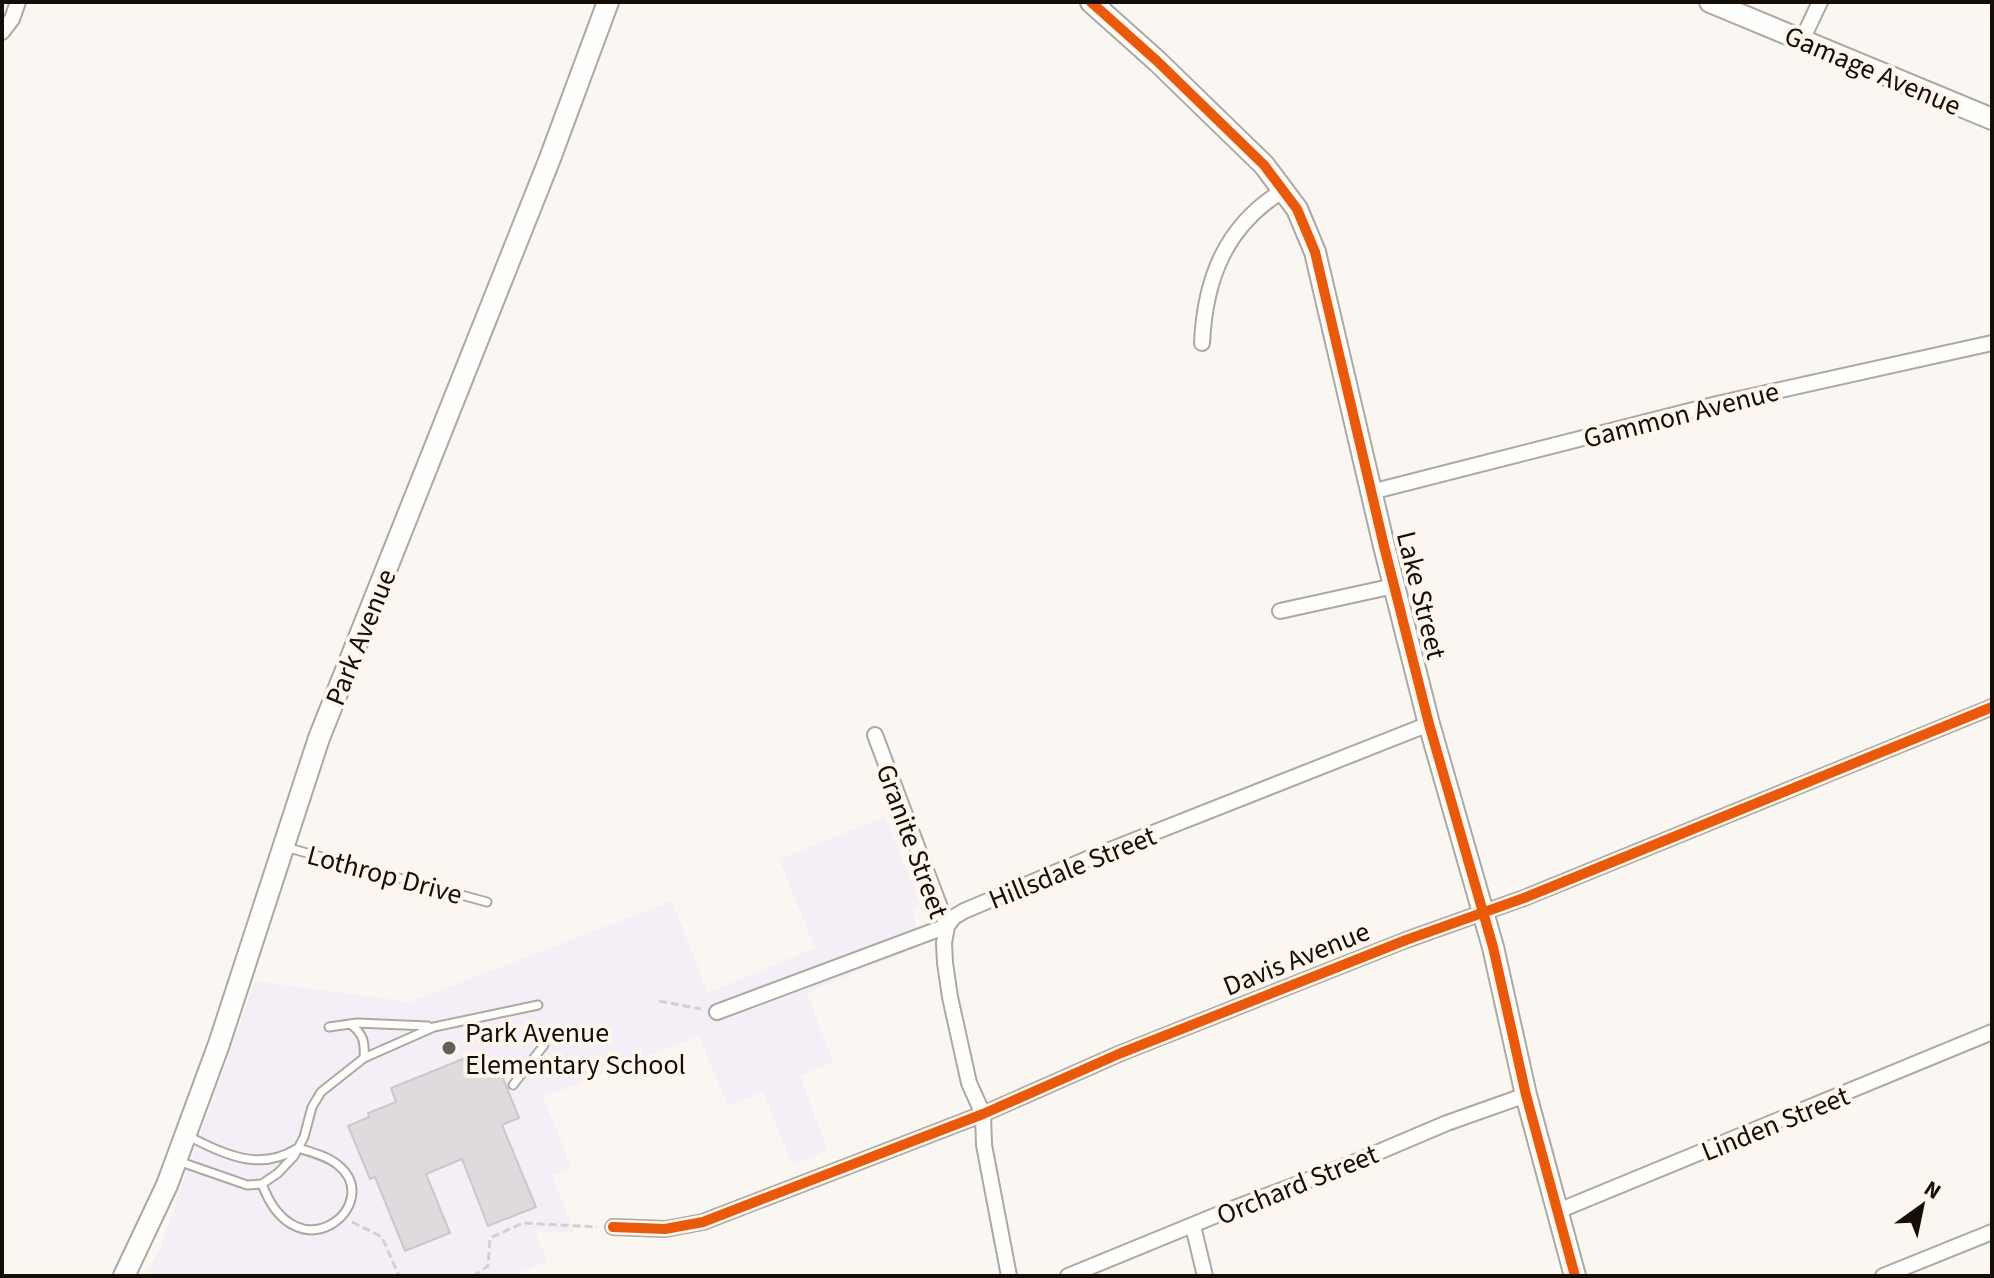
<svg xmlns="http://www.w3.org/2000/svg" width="1994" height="1278" viewBox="0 0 1994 1278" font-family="'Source Sans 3',sans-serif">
<rect width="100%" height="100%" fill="#faf6f1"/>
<path fill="#f4eff7" d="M 885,817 L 921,905 L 913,908 L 920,946 L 807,993 L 833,1062 L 800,1076 L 828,1150 L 792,1165 L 763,1092 L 728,1106 L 699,1036 L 543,1097 L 572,1168 L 552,1176 L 575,1233 L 535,1231 L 547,1261 L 513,1276 L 145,1276 L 159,1251 L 255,981 L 410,1002 L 672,901 L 708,993 L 815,948 L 779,859 Z"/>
<path fill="#dedadd" stroke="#cbc7c9" stroke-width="2" d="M 475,1054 L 482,1072 L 498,1066 L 519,1118 L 502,1125 L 536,1207 L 488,1226 L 462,1159 L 426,1174 L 450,1233 L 405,1251 L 375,1177 L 370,1179 L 348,1126 L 369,1117 L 368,1113 L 396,1102 L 391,1088 Z"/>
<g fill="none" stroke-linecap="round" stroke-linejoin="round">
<g stroke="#aea8a2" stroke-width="11">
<path id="lane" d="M 285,847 L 487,902
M 350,1024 C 364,1034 365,1043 364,1058
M 329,1027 L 357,1023 L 428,1026
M 513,1085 L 544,1045
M 188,1136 C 224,1154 259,1172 296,1149
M 178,1161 L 247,1185 L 262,1184 L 278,1173 L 294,1156 L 304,1137 L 312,1107 L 321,1092 L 364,1058 L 434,1027 L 538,1005
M 262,1184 C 297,1278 386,1204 338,1165 C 327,1156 311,1152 298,1148"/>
</g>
<g stroke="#aea8a2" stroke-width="18">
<path id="street" d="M 2,32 L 12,19 L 18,2
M 1802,40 L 1820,2
M 1202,343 C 1205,278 1226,225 1284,190
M 1371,492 L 1717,404 L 1992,343
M 1280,611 L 1394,586
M 875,735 L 947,926 L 944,943 L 945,963 L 950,997 L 969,1083 L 983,1114 L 984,1145 L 1009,1276
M 717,1012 L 947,926 L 954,917 L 964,911 L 1092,857 L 1429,724
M 1558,1211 L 1992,1032
M 1193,1226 L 1205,1276
M 613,1227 L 665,1229 L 703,1222 L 983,1114 L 1121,1053 L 1406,940 L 1524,898 L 1992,707
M 1068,1276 L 1224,1212 L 1348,1165 L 1447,1123 L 1526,1095
M 1883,1276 L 1992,1232"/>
</g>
<g stroke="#aea8a2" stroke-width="24">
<path id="secondary" d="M 1091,2 L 1157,61 L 1264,165 L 1297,209 L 1315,252 L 1384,546 L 1429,724 L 1493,947 L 1526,1095 L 1575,1276
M 1710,2 L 1992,119
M 124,1276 L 167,1185 L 219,1044 L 319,738 L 549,161 L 608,2"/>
</g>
<path stroke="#d2d1cf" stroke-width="3" stroke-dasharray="8 4" stroke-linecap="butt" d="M 659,1001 L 701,1009
M 352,1222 L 382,1237 L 399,1276
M 473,1276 L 488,1266 L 490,1238 L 523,1223 L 597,1227"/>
<use href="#lane" stroke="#fefefd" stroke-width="7"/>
<use href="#street" stroke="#fefefd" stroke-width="14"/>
<use href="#secondary" stroke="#fefefd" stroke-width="20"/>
<g stroke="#fef6ed" stroke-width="15">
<path id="cycleway" d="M 1091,2 L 1157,61 L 1264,165 L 1297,209 L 1315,252 L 1384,546 L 1429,724 L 1493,947 L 1526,1095 L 1575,1276
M 613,1227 L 665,1229 L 703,1222 L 983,1114 L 1121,1053 L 1406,940 L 1524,898 L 1992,707"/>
</g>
<use href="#cycleway" stroke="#e8590c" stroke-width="10"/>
</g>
<circle fill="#645f59" stroke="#fef6ed" stroke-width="3" cx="449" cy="1048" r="8"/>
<g text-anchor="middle" stroke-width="8" stroke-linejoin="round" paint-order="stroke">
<g font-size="28" fill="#140e07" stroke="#fef6ed">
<text transform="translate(1873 70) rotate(23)" y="10">Gamage Avenue</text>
<text transform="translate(1681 414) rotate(-14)" y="10">Gammon Avenue</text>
<text transform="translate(1422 595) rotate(76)" y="10">Lake Street</text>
<text transform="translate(360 637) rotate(-68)" y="10">Park Avenue</text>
<text transform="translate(913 841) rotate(70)" y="10">Granite Street</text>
<text transform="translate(1072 867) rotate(-22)" y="10">Hillsdale Street</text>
<text transform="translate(385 874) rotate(15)" y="10">Lothrop Drive</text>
<text transform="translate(1296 958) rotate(-22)" y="10">Davis Avenue</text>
<text transform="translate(1775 1123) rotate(-22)" y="10">Linden Street</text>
<text transform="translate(1297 1184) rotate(-22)" y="10">Orchard Street</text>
</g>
<g font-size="28" fill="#140e07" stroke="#fef6ed" text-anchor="start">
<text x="465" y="1042">Park Avenue<tspan x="465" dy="32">Elementary School</tspan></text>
</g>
</g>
<rect width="1994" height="1278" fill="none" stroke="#140e07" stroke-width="8"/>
<g transform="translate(1922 1206) rotate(33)" stroke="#fef6ed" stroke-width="6" paint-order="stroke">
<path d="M0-6L14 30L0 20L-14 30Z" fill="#140e07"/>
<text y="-12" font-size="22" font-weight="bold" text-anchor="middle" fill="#140e07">N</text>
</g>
</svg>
